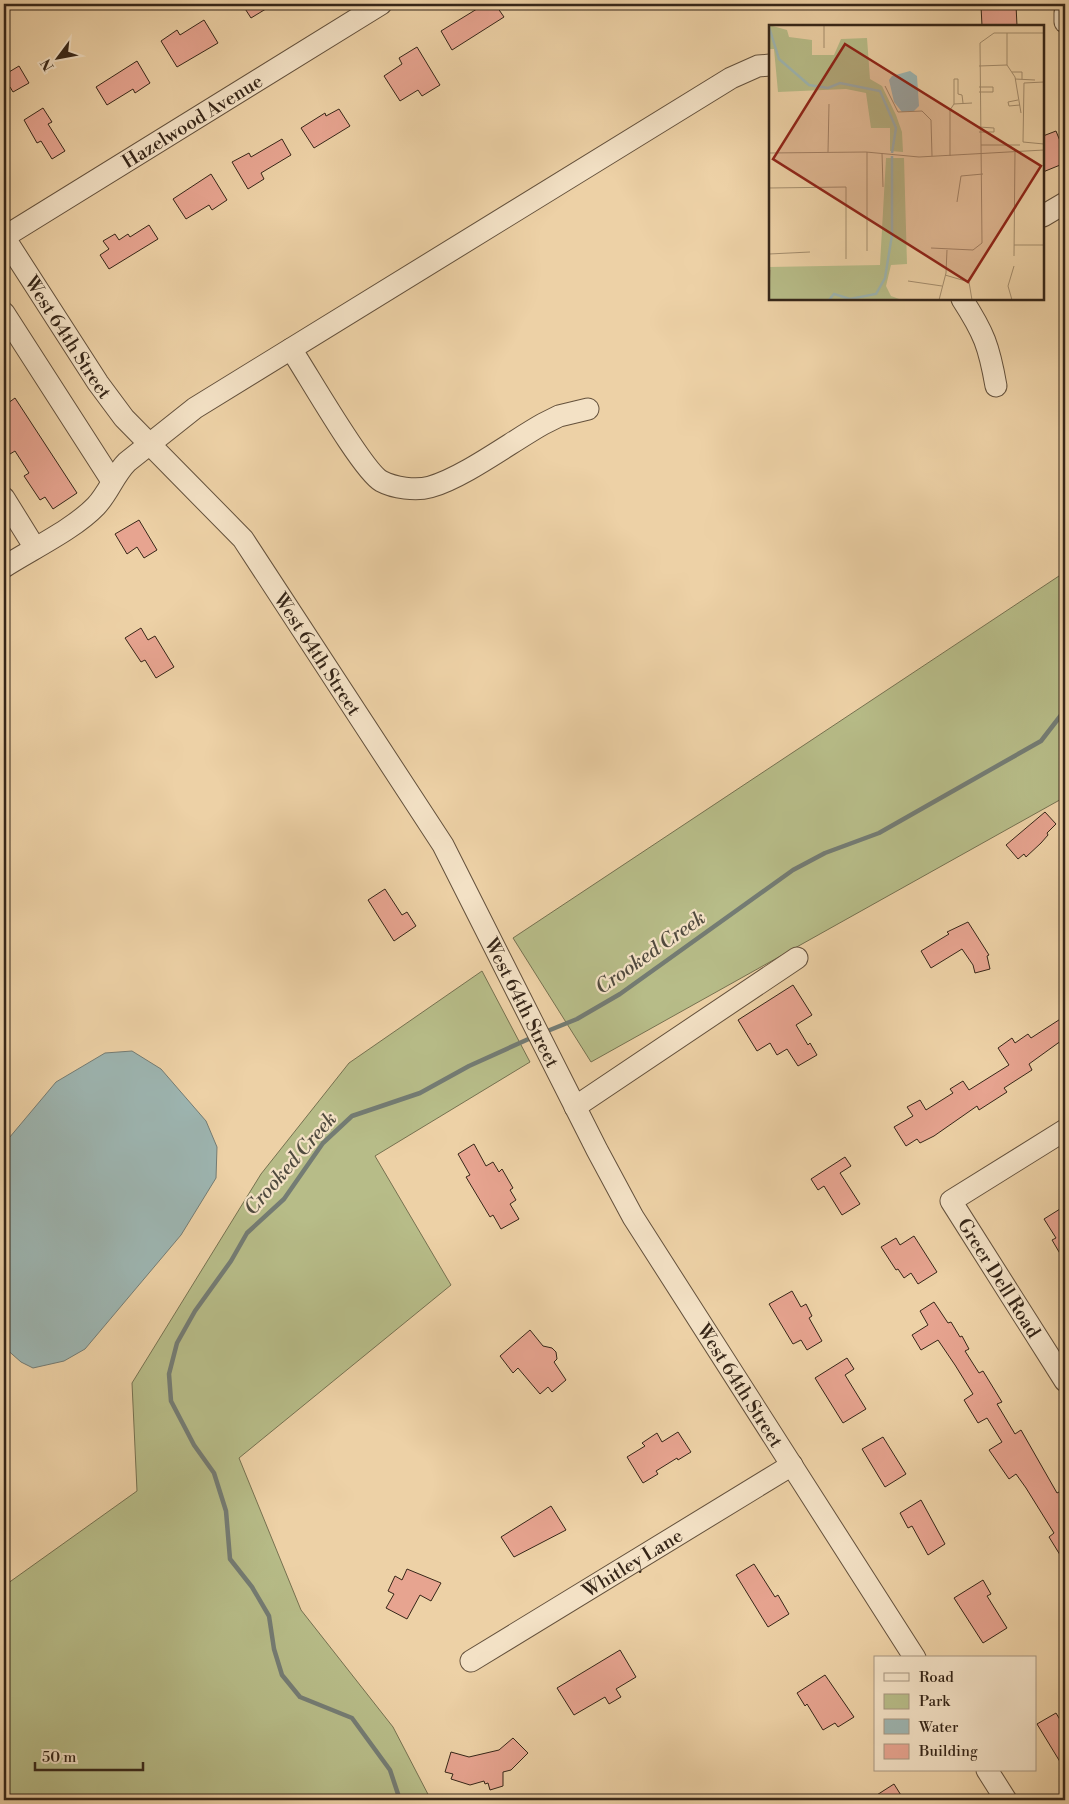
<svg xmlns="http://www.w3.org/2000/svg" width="1069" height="1804" viewBox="0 0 1069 1804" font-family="'Libre Bodoni',serif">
<rect width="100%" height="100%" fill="#edd1a6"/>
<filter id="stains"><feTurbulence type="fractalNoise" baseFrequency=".004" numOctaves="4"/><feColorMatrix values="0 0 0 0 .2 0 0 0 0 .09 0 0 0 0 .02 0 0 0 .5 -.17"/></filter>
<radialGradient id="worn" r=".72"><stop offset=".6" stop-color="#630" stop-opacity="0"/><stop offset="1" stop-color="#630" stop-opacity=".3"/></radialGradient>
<path fill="#b7bc88" stroke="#767150" d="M 1065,572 L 1065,797 L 591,1062 L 513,938 Z
M 482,971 L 530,1062 L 375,1156 L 451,1285 L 239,1458 L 301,1610 L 393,1727 L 431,1800 L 4,1800 L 4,1586 L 137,1491 L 132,1383 L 261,1174 L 349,1063 Z"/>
<path fill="#9db5b1" stroke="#747c74" d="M 132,1051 L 161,1069 L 206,1121 L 217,1147 L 216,1178 L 181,1235 L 85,1349 L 64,1361 L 33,1368 L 21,1362 L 4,1347 L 4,1144 L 56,1082 L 105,1053 Z"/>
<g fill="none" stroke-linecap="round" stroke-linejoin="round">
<path stroke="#747c74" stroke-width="4.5" d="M 545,1032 L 577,1019 L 620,994 L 793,870 L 825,853 L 879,833 L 1041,741 L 1065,710
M 400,1800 L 390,1770 L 352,1718 L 300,1697 L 282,1675 L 274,1649 L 269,1616 L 252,1587 L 230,1559 L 226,1511 L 214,1473 L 194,1445 L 171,1401 L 169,1374 L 177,1343 L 195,1311 L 231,1261 L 247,1233 L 284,1199 L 323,1143 L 352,1116 L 420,1093 L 469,1066 L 533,1037"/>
</g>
<path fill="#e7a490" stroke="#362618" d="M 242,4 L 274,4 L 251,18 Z
M 485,4 L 495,4 L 504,17 L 452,50 L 441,31 Z
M 1016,5 L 1017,26 L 982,26 L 981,6 Z
M 204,20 L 218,43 L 177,67 L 161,41 L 177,30 L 180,35 Z
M 417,47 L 440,85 L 422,96 L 418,90 L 400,101 L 384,76 L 402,64 L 399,58 Z
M 137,61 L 150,83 L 135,93 L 133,89 L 107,105 L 96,87 Z
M 19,66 L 29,83 L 13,92 L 10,87 L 4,90 L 4,75 Z
M 43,108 L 52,122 L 48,124 L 65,151 L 52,159 L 41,141 L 37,143 L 24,120 Z
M 339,109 L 350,126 L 314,148 L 301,128 L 325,113 L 326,116 Z
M 1056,131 L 1062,146 L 1065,145 L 1065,163 L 1043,172 L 1043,136 Z
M 282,139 L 291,155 L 261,173 L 264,179 L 248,189 L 232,162 L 249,153 L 251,157 Z
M 211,174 L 227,200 L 212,210 L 209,205 L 186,219 L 173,199 Z
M 149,225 L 158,239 L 109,269 L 100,255 L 109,249 L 103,241 L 115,234 L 119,240 L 128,234 L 130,237 Z
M 15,398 L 77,493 L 53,509 L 45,497 L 40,500 L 24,476 L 29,473 L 15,451 L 10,454 L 4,445 L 4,406 Z
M 139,520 L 157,550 L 144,558 L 137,547 L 127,554 L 115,534 Z
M 141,628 L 148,640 L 155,636 L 174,667 L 156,678 L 145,660 L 141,662 L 125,638 Z
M 1045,812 L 1056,824 L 1047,833 L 1048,835 L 1041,843 L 1026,857 L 1024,854 L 1018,859 L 1006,845 Z
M 385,889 L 402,915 L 407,912 L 416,926 L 394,941 L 368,900 Z
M 968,922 L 989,955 L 987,956 L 990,969 L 975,973 L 973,965 L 962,949 L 931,968 L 921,951 L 949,934 L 947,932 Z
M 793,985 L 812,1015 L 796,1025 L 808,1045 L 810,1043 L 817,1055 L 798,1066 L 787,1049 L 777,1055 L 770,1043 L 757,1051 L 738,1020 Z
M 1065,1016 L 1065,1038 L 1029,1064 L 1032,1070 L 1004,1088 L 1007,1092 L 979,1110 L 977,1106 L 934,1136 L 920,1143 L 917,1139 L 906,1146 L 894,1127 L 913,1116 L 907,1107 L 920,1100 L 926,1110 L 953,1093 L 950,1089 L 963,1081 L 969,1090 L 1009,1065 L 998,1048 L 1012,1038 L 1015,1043 L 1028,1034 L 1031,1038 Z
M 474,1144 L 486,1166 L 493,1162 L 499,1172 L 502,1169 L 513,1188 L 510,1190 L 516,1200 L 510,1204 L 519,1219 L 501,1229 L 493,1215 L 490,1217 L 466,1177 L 470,1175 L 458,1154 Z
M 845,1157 L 851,1166 L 840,1173 L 860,1204 L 842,1215 L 824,1186 L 818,1190 L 811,1179 Z
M 1060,1209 L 1065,1217 L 1065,1262 L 1052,1240 L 1056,1238 L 1044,1219 Z
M 914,1236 L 937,1272 L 918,1284 L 911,1273 L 904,1278 L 898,1269 L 896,1270 L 881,1247 L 896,1238 L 900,1245 Z
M 792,1291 L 801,1307 L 806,1304 L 812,1316 L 809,1318 L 822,1341 L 807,1350 L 801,1340 L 793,1344 L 769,1304 Z
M 934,1302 L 948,1323 L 951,1322 L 960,1337 L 962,1336 L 969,1349 L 965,1351 L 979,1373 L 983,1371 L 1002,1402 L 997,1404 L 1015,1434 L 1021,1430 L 1057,1493 L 1061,1491 L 1065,1498 L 1065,1563 L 1049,1537 L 1054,1533 L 1026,1488 L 1016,1474 L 1009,1479 L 989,1450 L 1002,1442 L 987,1418 L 978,1423 L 964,1400 L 973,1394 L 955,1365 L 938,1340 L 921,1350 L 912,1335 L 928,1325 L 920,1311 Z
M 530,1330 L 543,1346 L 552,1348 L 556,1352 L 557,1359 L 554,1362 L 566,1380 L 552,1392 L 548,1387 L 540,1394 L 518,1368 L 513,1373 L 500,1356 Z
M 847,1358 L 854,1369 L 845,1375 L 866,1409 L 843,1423 L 815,1378 Z
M 678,1432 L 691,1452 L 678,1460 L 677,1458 L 656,1471 L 658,1474 L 643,1483 L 627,1457 L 645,1446 L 642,1443 L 657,1433 L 662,1442 Z
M 883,1437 L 906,1474 L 885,1487 L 862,1449 Z
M 921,1500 L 945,1544 L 928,1555 L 912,1526 L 908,1528 L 900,1513 Z
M 551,1506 L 566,1530 L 514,1557 L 501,1537 Z
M 754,1564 L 775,1597 L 778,1595 L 789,1614 L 768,1627 L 736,1575 Z
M 407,1569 L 441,1583 L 431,1601 L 420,1595 L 407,1619 L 386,1608 L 394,1594 L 388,1591 L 395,1576 L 402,1580 Z
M 983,1580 L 991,1594 L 987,1596 L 1007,1628 L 983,1643 L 954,1598 Z
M 620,1650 L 636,1677 L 616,1689 L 621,1697 L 609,1704 L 605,1697 L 574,1715 L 557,1688 Z
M 825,1675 L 854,1717 L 838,1727 L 835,1723 L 823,1730 L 807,1704 L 805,1706 L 797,1693 Z
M 1056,1713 L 1065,1728 L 1065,1770 L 1037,1724 Z
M 513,1738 L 528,1753 L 511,1770 L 503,1772 L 503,1786 L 490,1790 L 488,1783 L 485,1784 L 484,1781 L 470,1785 L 451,1779 L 453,1774 L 445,1772 L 451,1752 L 469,1757 L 499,1750 Z
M 894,1784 L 904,1800 L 869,1800 Z"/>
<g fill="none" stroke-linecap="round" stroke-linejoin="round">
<g stroke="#64513c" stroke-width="23">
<g id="minor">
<path d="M 1065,13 L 1065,22"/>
<path d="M 1043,216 L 1065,203"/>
<path id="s1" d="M 4,237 L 98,383 L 124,418 L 243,539 L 443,845 L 597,1150 L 633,1217 L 915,1658"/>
<path id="s2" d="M 4,237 L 381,4"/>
<path d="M 962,299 C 984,333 989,346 996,386"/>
<path d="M 4,313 L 112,481"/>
<path d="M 291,349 C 307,373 362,470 381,481 C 394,488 416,491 430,487 C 463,478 511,442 543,424 L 559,416 L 588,409"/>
<path d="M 4,498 L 35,548"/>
<path d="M 4,567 C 32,549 74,529 96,506 C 109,492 114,475 127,462 L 195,408 L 731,78 L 758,66 L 770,65"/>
<path d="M 575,1107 L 797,958"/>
<path id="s3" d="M 1065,1130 L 951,1201 L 1065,1381"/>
<path id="s4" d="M 471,1661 L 792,1465"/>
<path d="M 987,1770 L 1006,1800"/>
</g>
</g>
<use href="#minor" stroke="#f3e1c5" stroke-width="21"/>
</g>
<g text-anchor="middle" stroke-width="4.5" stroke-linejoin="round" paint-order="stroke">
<g font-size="19" fill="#362618" stroke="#f3e1c5">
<text dy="7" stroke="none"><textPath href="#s2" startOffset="221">Hazelwood Avenue</textPath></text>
<text dy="7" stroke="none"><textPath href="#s1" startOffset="119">West 64th Street</textPath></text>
<text dy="7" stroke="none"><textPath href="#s1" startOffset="524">West 64th Street</textPath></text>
<text dy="7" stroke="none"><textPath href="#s1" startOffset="929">West 64th Street</textPath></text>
<text dy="7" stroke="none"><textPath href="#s3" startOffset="225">Greer Dell Road</textPath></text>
<text dy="7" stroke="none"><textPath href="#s1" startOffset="1370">West 64th Street</textPath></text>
<text dy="7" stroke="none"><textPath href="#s4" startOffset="189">Whitley Lane</textPath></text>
</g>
<g font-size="20" font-style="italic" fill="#504a3e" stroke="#f3e1c5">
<text transform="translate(650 952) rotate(-35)" y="7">Crooked Creek</text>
<text transform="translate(290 1163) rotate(-49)" y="7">Crooked Creek</text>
</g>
</g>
<g transform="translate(769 25)">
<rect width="275" height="275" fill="#edd1a6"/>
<path d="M 0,0 L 18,5 L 20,12 L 43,15 L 43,30 L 65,30 L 72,14 L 98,13 L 101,54 L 113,61 L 127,90 L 133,107 L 134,127 L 121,126 L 121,103 L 102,103 L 97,68 L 77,64 L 9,67 L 5,24 L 0,24 ZM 117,133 L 135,133 L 138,239 L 122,240 L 117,261 L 122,271 L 133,275 L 0,275 L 0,242 L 111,240 Z" fill="#b7bc88"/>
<path d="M 141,46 L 148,51 L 150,81 L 145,86 L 133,87 L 125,77 L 120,55 L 123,51 Z" fill="#9db5b1"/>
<path fill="none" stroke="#9db5b1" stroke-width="2.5" d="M 0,2 L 10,34 L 40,60 L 59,63 L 71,58 L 111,66 L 127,103 L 123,128M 60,275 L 65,269 L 81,274 L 107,269 L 116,253 L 123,210 L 123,131"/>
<path fill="none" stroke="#a48d6d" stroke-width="1" d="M 82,0 L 154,0M 238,8 L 238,40M 55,23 L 55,0M 238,40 L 246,52 L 252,88M 210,41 L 238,40M 243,47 L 253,47 L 253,54M 246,54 L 266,55M 275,57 L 255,58 L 254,117 L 275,119M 116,61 L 129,87 L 153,86 L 162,95 L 163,131M 210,62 L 224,62 L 224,67 L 210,67M 249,75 L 239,77 L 240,81 L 251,80M 185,79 L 185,54 L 189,54 L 189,69 L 193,70 L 194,78M 210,102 L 225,103 L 225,107 L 210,107M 212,120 L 251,120M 59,127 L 60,79M 98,127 L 98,226M 0,128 L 97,127 L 150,132 L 275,125M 113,128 L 114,162M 181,131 L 181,85 L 185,79 L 203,78M 0,163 L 77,162 L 77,234M 188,177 L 192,151 L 214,149M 245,220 L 275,220M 162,223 L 204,225 L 213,218 L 211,18 L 225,8 L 275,8M 0,229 L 41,227M 245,231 L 246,125M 176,250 L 200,257 L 203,275M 139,256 L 173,261M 0,262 L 1,245M 170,275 L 177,248 L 178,225M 243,275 L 239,261 L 245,241"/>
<path fill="#8f2418" fill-opacity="0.15" stroke="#8f2418" stroke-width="2.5" d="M 76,19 L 272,141 L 199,257 L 4,134 Z"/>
<rect width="275" height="275" fill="none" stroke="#362618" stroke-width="2.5"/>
</g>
<rect width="1069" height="1804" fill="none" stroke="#edd1a6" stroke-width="20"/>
<rect x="5" y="5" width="1059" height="1794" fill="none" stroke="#362618" stroke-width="2.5"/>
<rect x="10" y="10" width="1049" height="1784" fill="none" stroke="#362618"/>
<rect x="874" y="1656" width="162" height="115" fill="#f3e1c5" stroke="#a79680"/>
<rect x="884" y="1673" width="25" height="8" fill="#f3e1c5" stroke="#a79680"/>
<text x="919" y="1682" font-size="15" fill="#362618">Road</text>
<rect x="884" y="1694" width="25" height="15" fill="#b7bc88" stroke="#a79680"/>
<text x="919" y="1706" font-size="15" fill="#362618">Park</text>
<rect x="884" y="1719" width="25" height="15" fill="#9db5b1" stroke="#a79680"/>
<text x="919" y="1732" font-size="15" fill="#362618">Water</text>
<rect x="884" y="1744" width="25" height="15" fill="#e7a490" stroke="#a79680"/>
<text x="919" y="1756" font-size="15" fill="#362618">Building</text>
<g transform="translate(58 58) rotate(238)" stroke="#f3e1c5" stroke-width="4" paint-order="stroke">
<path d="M0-4L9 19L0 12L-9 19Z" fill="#362618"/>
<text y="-8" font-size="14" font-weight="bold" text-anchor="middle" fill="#362618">N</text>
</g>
<path d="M35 1762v8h108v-8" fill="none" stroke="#362618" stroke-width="2.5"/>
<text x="42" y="1762" font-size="15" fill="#362618" stroke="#f3e1c5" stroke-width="4" paint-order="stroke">50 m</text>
<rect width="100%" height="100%" filter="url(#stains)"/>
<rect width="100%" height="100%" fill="url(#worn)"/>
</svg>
